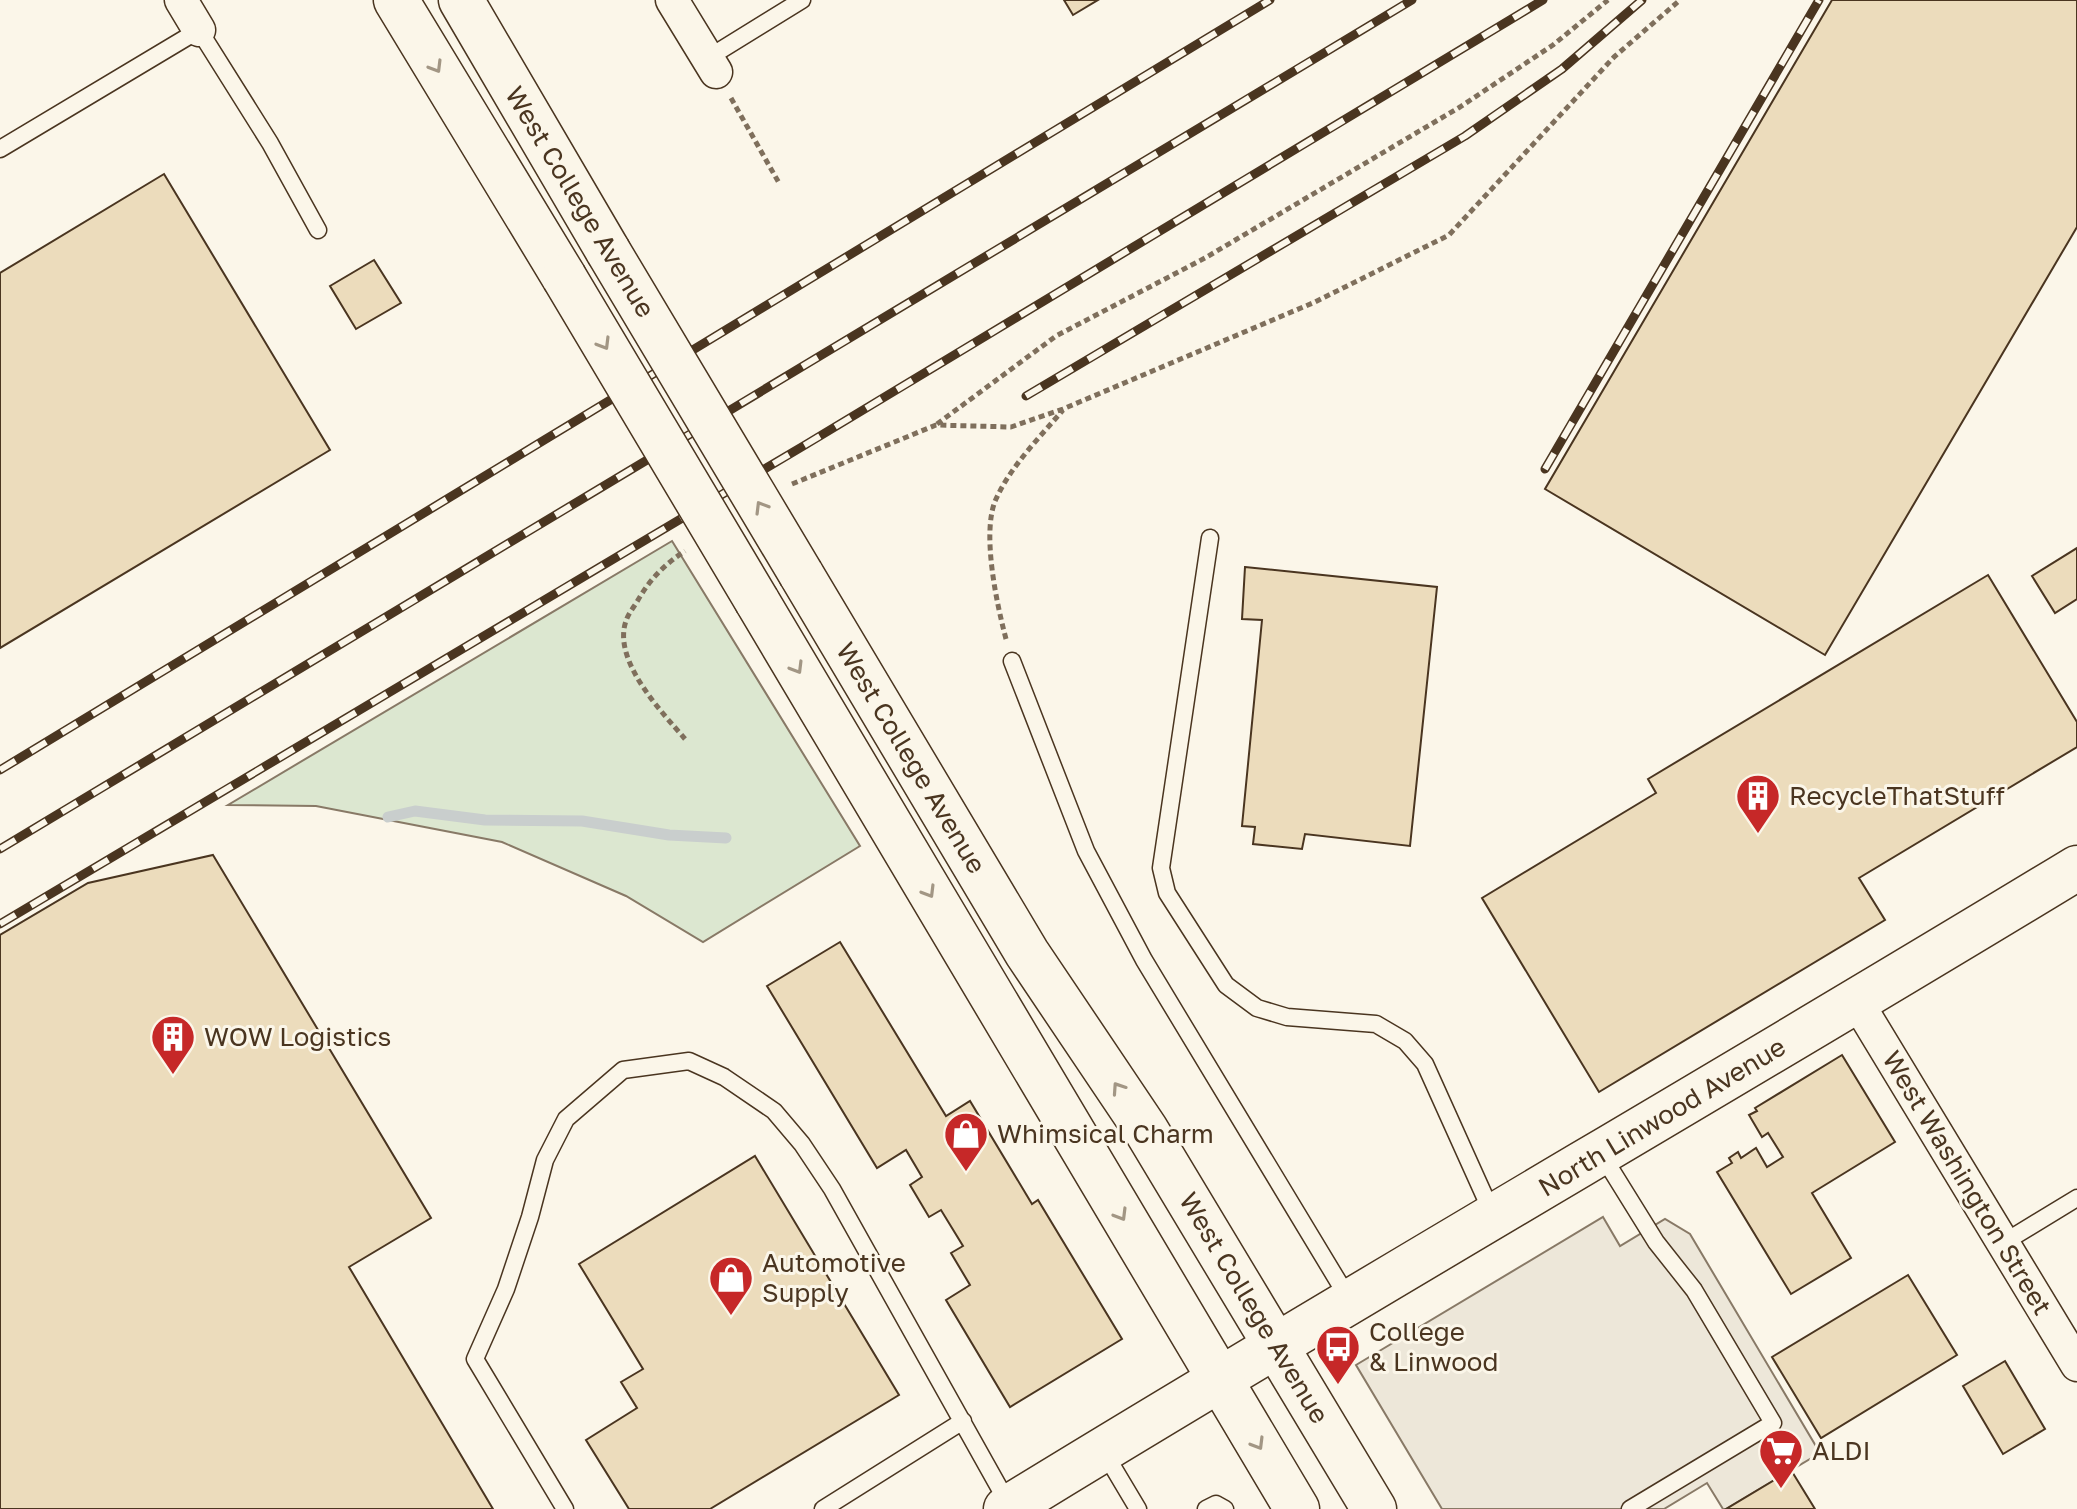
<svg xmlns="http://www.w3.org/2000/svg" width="2077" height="1509" viewBox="0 0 2077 1509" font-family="'Golos Text',sans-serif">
<rect width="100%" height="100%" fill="#fbf6e9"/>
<path fill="#dce7d0" stroke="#887966" stroke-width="2" d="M 672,541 L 860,846 L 703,942 L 626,896 L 502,842 L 316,806 L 228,805 Z"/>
<path fill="#ede7d9" stroke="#887966" stroke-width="2" d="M 1603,1217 L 1620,1246 L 1665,1219 L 1690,1234 L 1820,1453 L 1726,1509 L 1723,1509 L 1707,1483 L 1664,1509 L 1442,1509 L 1356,1365 Z"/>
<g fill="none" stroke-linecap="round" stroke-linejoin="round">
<path stroke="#c9cecd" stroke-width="11" d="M 388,817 L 415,811 L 485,820 L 582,821 L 669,835 L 726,838"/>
</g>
<path fill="#ecdcbc" stroke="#4a3520" stroke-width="2" d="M 1064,0 L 1098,0 L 1073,15 Z
M 1832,0 L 2077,0 L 2077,227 L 1825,655 L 1545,489 Z
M 164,174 L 330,450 L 0,648 L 0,273 Z
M 374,260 L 401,303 L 356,329 L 330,286 Z
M 2077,548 L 2077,599 L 2055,613 L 2032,576 Z
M 1245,567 L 1437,587 L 1410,846 L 1305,834 L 1302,849 L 1253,844 L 1255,827 L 1242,826 L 1262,620 L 1242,619 Z
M 1988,575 L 2077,722 L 2077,747 L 1859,878 L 1885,920 L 1599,1092 L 1482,898 L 1656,793 L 1648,779 Z
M 213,855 L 431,1218 L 349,1267 L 493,1509 L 0,1509 L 0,935 L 88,883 Z
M 840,942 L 946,1116 L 970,1101 L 1032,1204 L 1038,1200 L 1122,1339 L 1010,1407 L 946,1300 L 970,1285 L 951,1253 L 963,1246 L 941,1210 L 929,1217 L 910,1185 L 922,1177 L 906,1150 L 877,1168 L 767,986 Z
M 1842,1055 L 1895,1142 L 1812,1193 L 1851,1258 L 1791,1294 L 1717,1172 L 1732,1163 L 1729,1158 L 1738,1152 L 1741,1158 L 1756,1148 L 1767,1167 L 1783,1157 L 1768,1133 L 1762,1137 L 1749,1115 L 1757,1111 L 1755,1108 Z
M 755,1156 L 899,1395 L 710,1509 L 629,1509 L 586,1440 L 637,1408 L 621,1382 L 643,1369 L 579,1264 Z
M 1908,1275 L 1957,1355 L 1821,1438 L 1772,1357 Z
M 2005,1361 L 2045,1429 L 2003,1454 L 1963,1386 Z
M 1791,1470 L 1815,1509 L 1726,1509 Z"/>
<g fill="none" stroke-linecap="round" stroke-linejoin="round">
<g stroke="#4a3520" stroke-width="19">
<path id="lane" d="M 708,58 L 802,0
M 0,149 L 199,30 L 270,143 L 318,230
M 1210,538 L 1161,868 L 1167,893 L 1226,985 L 1257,1008 L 1287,1017 L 1376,1024 L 1405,1041 L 1425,1064 L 1493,1215
M 1012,661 L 1086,851 L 1144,960 L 1350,1301
M 1602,1155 L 1656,1242 L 1694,1290 L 1773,1423 L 1630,1509
M 2003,1243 L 2077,1198
M 1104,1452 L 1138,1509
M 565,1509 L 475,1359 L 506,1289 L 530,1217 L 545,1160 L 566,1119 L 623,1070 L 689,1061 L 724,1077 L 774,1111 L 802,1144 L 832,1189 L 1010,1507
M 823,1509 L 963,1421
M 1206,1509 L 1216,1504 L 1225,1509"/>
</g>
<g stroke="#4a3520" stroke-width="35">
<path id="street" d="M 181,0 L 199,30
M 672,0 L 716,72
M 1857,1002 L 2077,1365"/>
</g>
<g stroke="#4a3520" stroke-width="47">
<path id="secondary" d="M 1006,1509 C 1361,1291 1722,1084 2077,868"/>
</g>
<g stroke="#4a3520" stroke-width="47">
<path id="primary" d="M 396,0 L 564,277
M 461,0 L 608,251
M 801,574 L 1027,953 L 1146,1130 L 1374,1509
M 757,601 L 1297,1509"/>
</g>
<path stroke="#7f6f5c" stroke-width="5" stroke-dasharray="6 4" stroke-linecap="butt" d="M 731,98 L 779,183
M 937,424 L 1056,336 L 1205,258 L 1460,107 L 1553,45 L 1608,0
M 792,484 L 936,425 L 1011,427 L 1063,409 L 1315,302 L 1449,235 L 1614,57 L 1680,0
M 1006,639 C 997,605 981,532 996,499 C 1011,466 1039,438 1063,410
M 685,739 C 662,712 612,661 626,621 C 628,614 634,607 638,600 C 650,579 665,564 685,551"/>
<use href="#lane" stroke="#fbf6e9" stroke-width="16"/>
<use href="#street" stroke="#fbf6e9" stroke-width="32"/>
<use href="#secondary" stroke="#fbf6e9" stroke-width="44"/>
<use href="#primary" stroke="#fbf6e9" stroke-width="44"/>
<g stroke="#4a3520" stroke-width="9">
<path id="rail" d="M 1026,396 L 1465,136 L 1562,69 L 1642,0
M 1545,469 L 1819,0
M 0,770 L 1270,0
M 0,849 L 1412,0
M 0,924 L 805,445 L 1543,0"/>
</g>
<use href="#rail" stroke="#fbf6e9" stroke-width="6" stroke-dasharray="18" stroke-linecap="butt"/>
<g stroke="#4a3520" stroke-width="47" stroke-linecap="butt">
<path id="primary-bridge" d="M 608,251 L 801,574
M 564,277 L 757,601"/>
</g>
<use href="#primary-bridge" stroke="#fbf6e9" stroke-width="44"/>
</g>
<defs><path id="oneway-chevron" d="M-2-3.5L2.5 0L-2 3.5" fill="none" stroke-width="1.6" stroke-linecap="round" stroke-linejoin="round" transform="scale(2)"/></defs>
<g stroke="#a29684">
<use href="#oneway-chevron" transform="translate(436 67) rotate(59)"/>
<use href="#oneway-chevron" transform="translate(604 344) rotate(59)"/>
<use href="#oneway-chevron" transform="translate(761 507) rotate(-121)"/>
<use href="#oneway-chevron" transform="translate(797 668) rotate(59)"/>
<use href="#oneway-chevron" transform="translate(929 892) rotate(59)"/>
<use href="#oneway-chevron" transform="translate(1118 1088) rotate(-124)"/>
<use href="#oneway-chevron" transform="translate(1121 1215) rotate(59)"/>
<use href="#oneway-chevron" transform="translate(1258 1444) rotate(59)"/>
</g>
<defs>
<g id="building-pin" transform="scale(2.3)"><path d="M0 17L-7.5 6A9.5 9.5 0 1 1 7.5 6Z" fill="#c62828" stroke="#fbf6e9"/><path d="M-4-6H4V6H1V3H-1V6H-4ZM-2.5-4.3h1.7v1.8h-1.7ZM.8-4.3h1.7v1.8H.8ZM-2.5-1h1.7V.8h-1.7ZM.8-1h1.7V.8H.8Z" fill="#fff"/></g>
<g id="shop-pin" transform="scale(2.3)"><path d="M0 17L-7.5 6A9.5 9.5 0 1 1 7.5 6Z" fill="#c62828" stroke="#fbf6e9"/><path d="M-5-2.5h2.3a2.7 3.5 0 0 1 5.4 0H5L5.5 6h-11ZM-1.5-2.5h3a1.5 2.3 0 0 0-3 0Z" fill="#fff"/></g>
<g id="bus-pin" transform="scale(2.3)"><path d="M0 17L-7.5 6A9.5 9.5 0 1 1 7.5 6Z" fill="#c62828" stroke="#fbf6e9"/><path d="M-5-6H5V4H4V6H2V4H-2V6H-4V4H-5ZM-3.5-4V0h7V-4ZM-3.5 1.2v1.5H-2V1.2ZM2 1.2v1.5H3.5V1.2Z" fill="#fff"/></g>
<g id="supermarket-pin" transform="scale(2.3)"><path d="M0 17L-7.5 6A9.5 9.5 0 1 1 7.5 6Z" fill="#c62828" stroke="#fbf6e9"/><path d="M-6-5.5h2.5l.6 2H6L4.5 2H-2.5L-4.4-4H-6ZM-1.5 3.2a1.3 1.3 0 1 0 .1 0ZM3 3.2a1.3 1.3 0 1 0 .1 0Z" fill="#fff"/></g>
</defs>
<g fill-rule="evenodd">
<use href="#building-pin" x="1758" y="796"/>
<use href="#building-pin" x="173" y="1037"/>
<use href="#shop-pin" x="966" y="1134"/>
<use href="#shop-pin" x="731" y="1278"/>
<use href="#bus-pin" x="1338" y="1347"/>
<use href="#supermarket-pin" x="1781" y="1451"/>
</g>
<g text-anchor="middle" stroke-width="6" stroke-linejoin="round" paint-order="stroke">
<g font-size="26" fill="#4a3520" stroke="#fbf6e9">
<text transform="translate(580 202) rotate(59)" y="9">West College Avenue</text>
<text transform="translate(911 758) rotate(59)" y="9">West College Avenue</text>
<text transform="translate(1662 1117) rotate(-31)" y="9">North Linwood Avenue</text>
<text transform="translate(1967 1183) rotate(59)" y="9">West Washington Street</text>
<text transform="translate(1254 1308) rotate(59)" y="9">West College Avenue</text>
</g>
<g font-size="26" fill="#4a3520" stroke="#fbf6e9" text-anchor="start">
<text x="1789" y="805">RecycleThatStuff</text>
<text x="204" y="1046">WOW Logistics</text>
<text x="997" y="1143">Whimsical Charm</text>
<text x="762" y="1272">Automotive<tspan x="762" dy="30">Supply</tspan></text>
<text x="1369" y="1341">College<tspan x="1369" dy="30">&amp; Linwood</tspan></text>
<text x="1812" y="1460">ALDI</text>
</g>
</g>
</svg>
